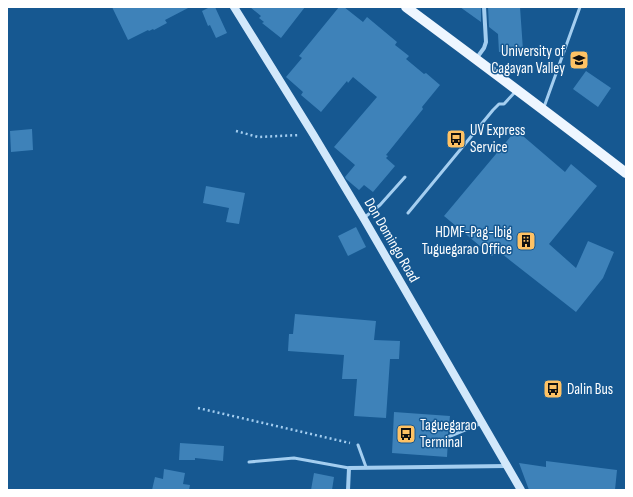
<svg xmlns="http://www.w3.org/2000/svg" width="633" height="497" viewBox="0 0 633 497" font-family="'Sofia Sans Condensed',sans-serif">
<rect width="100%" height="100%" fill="#165891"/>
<path fill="#3e82b9" d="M 112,7 L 190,7 L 165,20 L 167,23 L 154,30 L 153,29 L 149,31 L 148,30 L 128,40 Z
M 210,7 L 215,7 L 227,33 L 216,38 L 210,25 L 208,26 L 202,11 Z
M 250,7 L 305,7 L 281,38 L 262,23 L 264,22 L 259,18 L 261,16 Z
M 339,7 L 344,7 L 363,22 L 367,17 L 397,42 L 395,45 L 409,56 L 406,59 L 424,74 L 426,73 L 440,85 L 422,107 L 423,109 L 386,155 L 388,156 L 386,158 L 395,166 L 373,192 L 364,185 L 359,190 L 346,179 L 345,177 L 355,165 L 334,147 L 377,97 L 353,77 L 348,83 L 347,81 L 321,112 L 301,95 L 303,92 L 286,77 L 302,58 L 299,56 Z
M 460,7 L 481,7 L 481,22 Z
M 488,7 L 520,7 L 523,50 L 499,52 L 498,34 L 489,27 Z
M 586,71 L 611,88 L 598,107 L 573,89 Z
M 32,129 L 33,150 L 11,152 L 10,131 Z
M 516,130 L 565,172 L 571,164 L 597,186 L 549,244 L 576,268 L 588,241 L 614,252 L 603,278 L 576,312 L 497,250 L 492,256 L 444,216 Z
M 206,186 L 245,193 L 239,224 L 226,222 L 229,208 L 203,203 Z
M 356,227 L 366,247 L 348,256 L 338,236 Z
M 295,314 L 376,321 L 374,340 L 400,341 L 399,359 L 390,359 L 386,418 L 354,416 L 357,379 L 342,379 L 344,355 L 288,351 L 289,334 L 293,334 Z
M 394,412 L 450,416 L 448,434 L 446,435 L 445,437 L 446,439 L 448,440 L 447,457 L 392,453 Z
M 180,443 L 224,446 L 223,461 L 195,458 L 195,460 L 179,460 Z
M 546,461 L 601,468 L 617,470 L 615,490 L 529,490 L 519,463 L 546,467 Z
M 164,469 L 185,473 L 183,484 L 190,485 L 189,490 L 152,490 L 155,477 L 163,479 Z
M 314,473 L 334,477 L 332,490 L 311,490 Z"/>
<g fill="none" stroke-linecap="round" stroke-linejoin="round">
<path stroke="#a4cef0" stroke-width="2.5" stroke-dasharray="2 3" stroke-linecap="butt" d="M 236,131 L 258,137 L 300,135
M 198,408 L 350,443"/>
<path stroke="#a4cef0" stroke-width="3" d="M 544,107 L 580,7
M 408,213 L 493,110 L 499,104 L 504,104 L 515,92
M 365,217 L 380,205 L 405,177
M 448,437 L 482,423
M 358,445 L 366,467
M 249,462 L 294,458 L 349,468"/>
<path stroke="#a4cef0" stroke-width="4" d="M 476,59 L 484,48 L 486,42 L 484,7
M 348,490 L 349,468 L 507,466"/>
<path stroke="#d2e8fb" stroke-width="8" d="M 234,7 L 313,134 L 364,219 L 521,490"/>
<path stroke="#eef6ff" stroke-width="10" d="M 406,7 C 480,62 554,117 626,173"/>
</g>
<defs>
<g id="university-square" transform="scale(1)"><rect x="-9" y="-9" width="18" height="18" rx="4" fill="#ffc264" stroke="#165891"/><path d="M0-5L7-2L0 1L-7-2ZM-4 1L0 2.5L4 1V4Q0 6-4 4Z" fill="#111"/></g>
<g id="bus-square" transform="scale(1)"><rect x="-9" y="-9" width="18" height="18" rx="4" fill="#ffc264" stroke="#165891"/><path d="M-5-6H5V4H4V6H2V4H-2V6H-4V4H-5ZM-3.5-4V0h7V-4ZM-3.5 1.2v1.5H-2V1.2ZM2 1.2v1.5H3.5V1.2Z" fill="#111"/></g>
<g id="building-square" transform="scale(1)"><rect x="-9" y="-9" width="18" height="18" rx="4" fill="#ffc264" stroke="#165891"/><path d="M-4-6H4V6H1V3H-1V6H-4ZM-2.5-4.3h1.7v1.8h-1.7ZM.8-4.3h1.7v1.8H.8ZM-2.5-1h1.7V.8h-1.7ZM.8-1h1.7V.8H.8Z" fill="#111"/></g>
</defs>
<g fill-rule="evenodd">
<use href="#university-square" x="579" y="60"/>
<use href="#bus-square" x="456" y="139"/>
<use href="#building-square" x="526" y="241"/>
<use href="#bus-square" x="553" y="389"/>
<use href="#bus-square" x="406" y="434"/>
</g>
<g text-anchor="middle" stroke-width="3" stroke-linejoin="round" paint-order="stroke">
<g font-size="15" fill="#fff" stroke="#165891" text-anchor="start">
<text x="565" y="56" text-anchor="end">University of<tspan x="565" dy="17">Cagayan Valley</tspan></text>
<text x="470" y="135">UV Express<tspan x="470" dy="17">Service</tspan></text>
<text x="512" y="237" text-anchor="end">HDMF-Pag-Ibig<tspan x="512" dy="17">Tuguegarao Office</tspan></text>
<text x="567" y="394">Dalin Bus</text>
<text x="420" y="430">Taguegarao<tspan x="420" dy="17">Terminal</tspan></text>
</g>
<g font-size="15" fill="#fff" stroke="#165891">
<text transform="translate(392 240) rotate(60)" y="5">Don Domingo Road</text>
</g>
</g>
<rect width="633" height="497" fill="none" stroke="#ffffff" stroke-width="16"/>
</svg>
